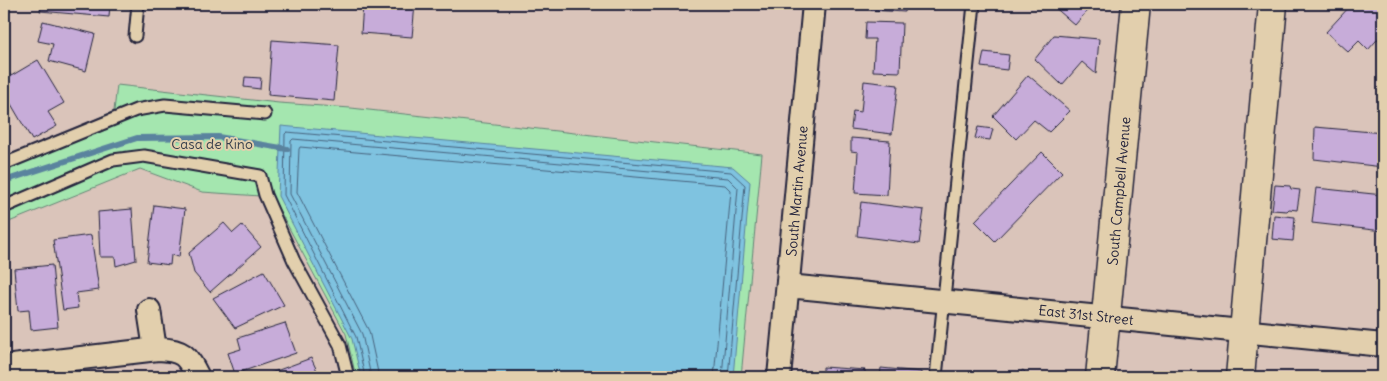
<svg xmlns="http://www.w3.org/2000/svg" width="1387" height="381" viewBox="0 0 1387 381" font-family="Delius,sans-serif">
<rect width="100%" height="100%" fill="#dac4ba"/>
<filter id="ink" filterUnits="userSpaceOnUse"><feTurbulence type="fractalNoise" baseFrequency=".02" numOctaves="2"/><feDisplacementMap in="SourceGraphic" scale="10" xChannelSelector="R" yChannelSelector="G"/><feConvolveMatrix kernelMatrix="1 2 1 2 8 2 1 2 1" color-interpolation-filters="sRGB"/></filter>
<g filter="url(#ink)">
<path fill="#a4e6af" stroke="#638475" d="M 117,85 L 279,103 L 351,108 L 762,154 L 741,377 L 356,377 L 346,334 L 274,200 L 260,196 L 202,192 L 140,169 L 4,224 L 4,160 L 114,111 Z"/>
<path fill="#7fc3e0" stroke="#5a839e" d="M 281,126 L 733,167 L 750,182 L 733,377 L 361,377 L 352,339 L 278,196 Z"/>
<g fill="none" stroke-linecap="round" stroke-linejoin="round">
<path stroke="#47627d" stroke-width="1" d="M 365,377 L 356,337 L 284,195 L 285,134 L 287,132 L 731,172 L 745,185 L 728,377
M 371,377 L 362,334 L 290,194 L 291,141 L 293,139 L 728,178 L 738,188 L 722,377
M 379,377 L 369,331 L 297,192 L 299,149 L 300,147 L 725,185 L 731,191 L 714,377"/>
<path stroke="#5a839e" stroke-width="6" d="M 4,181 L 137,138 L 218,137 L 287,149"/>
</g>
<path fill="#c7acd9" stroke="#22223b" d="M 41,4 L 110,4 L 109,17 L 40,11 Z
M 363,4 L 415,4 L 412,37 L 361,33 Z
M 871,4 L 906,4 L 905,12 L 871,10 Z
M 1051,4 L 1093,4 L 1075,25 Z
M 1352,4 L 1383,4 L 1383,33 L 1368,50 L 1359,41 L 1348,52 L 1326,32 Z
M 43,21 L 95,34 L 86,71 L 49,61 L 53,44 L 38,41 Z
M 866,22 L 902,23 L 900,72 L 873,71 L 875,39 L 865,39 Z
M 1054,35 L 1099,39 L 1096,74 L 1082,62 L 1062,85 L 1035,59 Z
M 272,40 L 339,45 L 334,101 L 268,95 Z
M 984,52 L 1009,55 L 1007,70 L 981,67 Z
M 38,60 L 64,103 L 48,112 L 57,126 L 32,140 L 4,92 L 4,64 L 11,76 Z
M 1028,75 L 1070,111 L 1049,132 L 1034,120 L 1016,139 L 993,116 Z
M 245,77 L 261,78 L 260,89 L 244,87 Z
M 864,81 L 898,85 L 892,134 L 851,129 L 853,111 L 861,112 Z
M 978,127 L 993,129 L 990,140 L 975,138 Z
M 1315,127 L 1383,133 L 1383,167 L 1314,159 Z
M 851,138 L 890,141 L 887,195 L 855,193 L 858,152 L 851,151 Z
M 1042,152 L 1062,172 L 995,241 L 975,221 Z
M 1275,185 L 1290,186 L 1291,189 L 1300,190 L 1297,210 L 1289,209 L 1287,211 L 1272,210 Z
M 1316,188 L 1383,195 L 1383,231 L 1312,223 Z
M 861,202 L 924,210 L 919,244 L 857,236 Z
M 154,205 L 185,209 L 179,257 L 171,255 L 170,265 L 147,262 Z
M 132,209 L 136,260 L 116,266 L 115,257 L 100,257 L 98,212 Z
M 1274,215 L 1295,217 L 1293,241 L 1272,239 Z
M 224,223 L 233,233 L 242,225 L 261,247 L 210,292 L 194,273 L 189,253 Z
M 91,235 L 99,290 L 76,293 L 78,308 L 63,310 L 53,240 Z
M 52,265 L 58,327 L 31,330 L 29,310 L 18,311 L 14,269 Z
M 264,271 L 284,305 L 235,328 L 213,298 Z
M 4,275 L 10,315 L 4,316 Z
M 285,323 L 296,353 L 235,374 L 228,353 L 241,349 L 238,338 Z
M 311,358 L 320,377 L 260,377 Z
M 823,367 L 865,370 L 865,377 L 823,377 Z
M 881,368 L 921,372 L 921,377 L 880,377 Z
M 1023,370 L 1029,377 L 1014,377 Z"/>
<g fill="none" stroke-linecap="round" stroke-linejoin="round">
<g stroke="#22223b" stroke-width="15">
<path id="lane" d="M 135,36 L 138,4
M 4,164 L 136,110 L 165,105 L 265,114
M 4,207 L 113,160 L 144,156 L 260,176 L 265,195 L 294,261 L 340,345 L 348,377
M 936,377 L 974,4"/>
</g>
<g stroke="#22223b" stroke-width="26">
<path id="street" d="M 788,286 L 1383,345
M 149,310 L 155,349
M 4,367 L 158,349 C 183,350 187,355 198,377
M 779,377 L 814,4"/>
</g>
<g stroke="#22223b" stroke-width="31">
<path id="secondary" d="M 1100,377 L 1136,4
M 1240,377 L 1273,4"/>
</g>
<use href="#lane" stroke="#e2cfad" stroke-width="11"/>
<use href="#street" stroke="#e2cfad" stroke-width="22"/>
<use href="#secondary" stroke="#e2cfad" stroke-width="28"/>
</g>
</g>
<g text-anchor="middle" stroke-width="4" stroke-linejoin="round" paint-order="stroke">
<g font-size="14" fill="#363f4c" stroke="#e2cfad">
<text x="212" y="149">Casa de Kino</text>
</g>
<g font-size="14" fill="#22223b" stroke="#e2cfad">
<text transform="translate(797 191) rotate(-85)" y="5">South Martin Avenue</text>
<text transform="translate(1119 191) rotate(-85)" y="5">South Campbell Avenue</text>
<text transform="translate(1086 315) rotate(6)" y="5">East 31st Street</text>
</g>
</g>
<rect width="1387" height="381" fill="none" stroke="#e2cfad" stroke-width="20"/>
<rect x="10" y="10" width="1367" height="361" fill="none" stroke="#22223b" stroke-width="2" filter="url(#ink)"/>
</svg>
